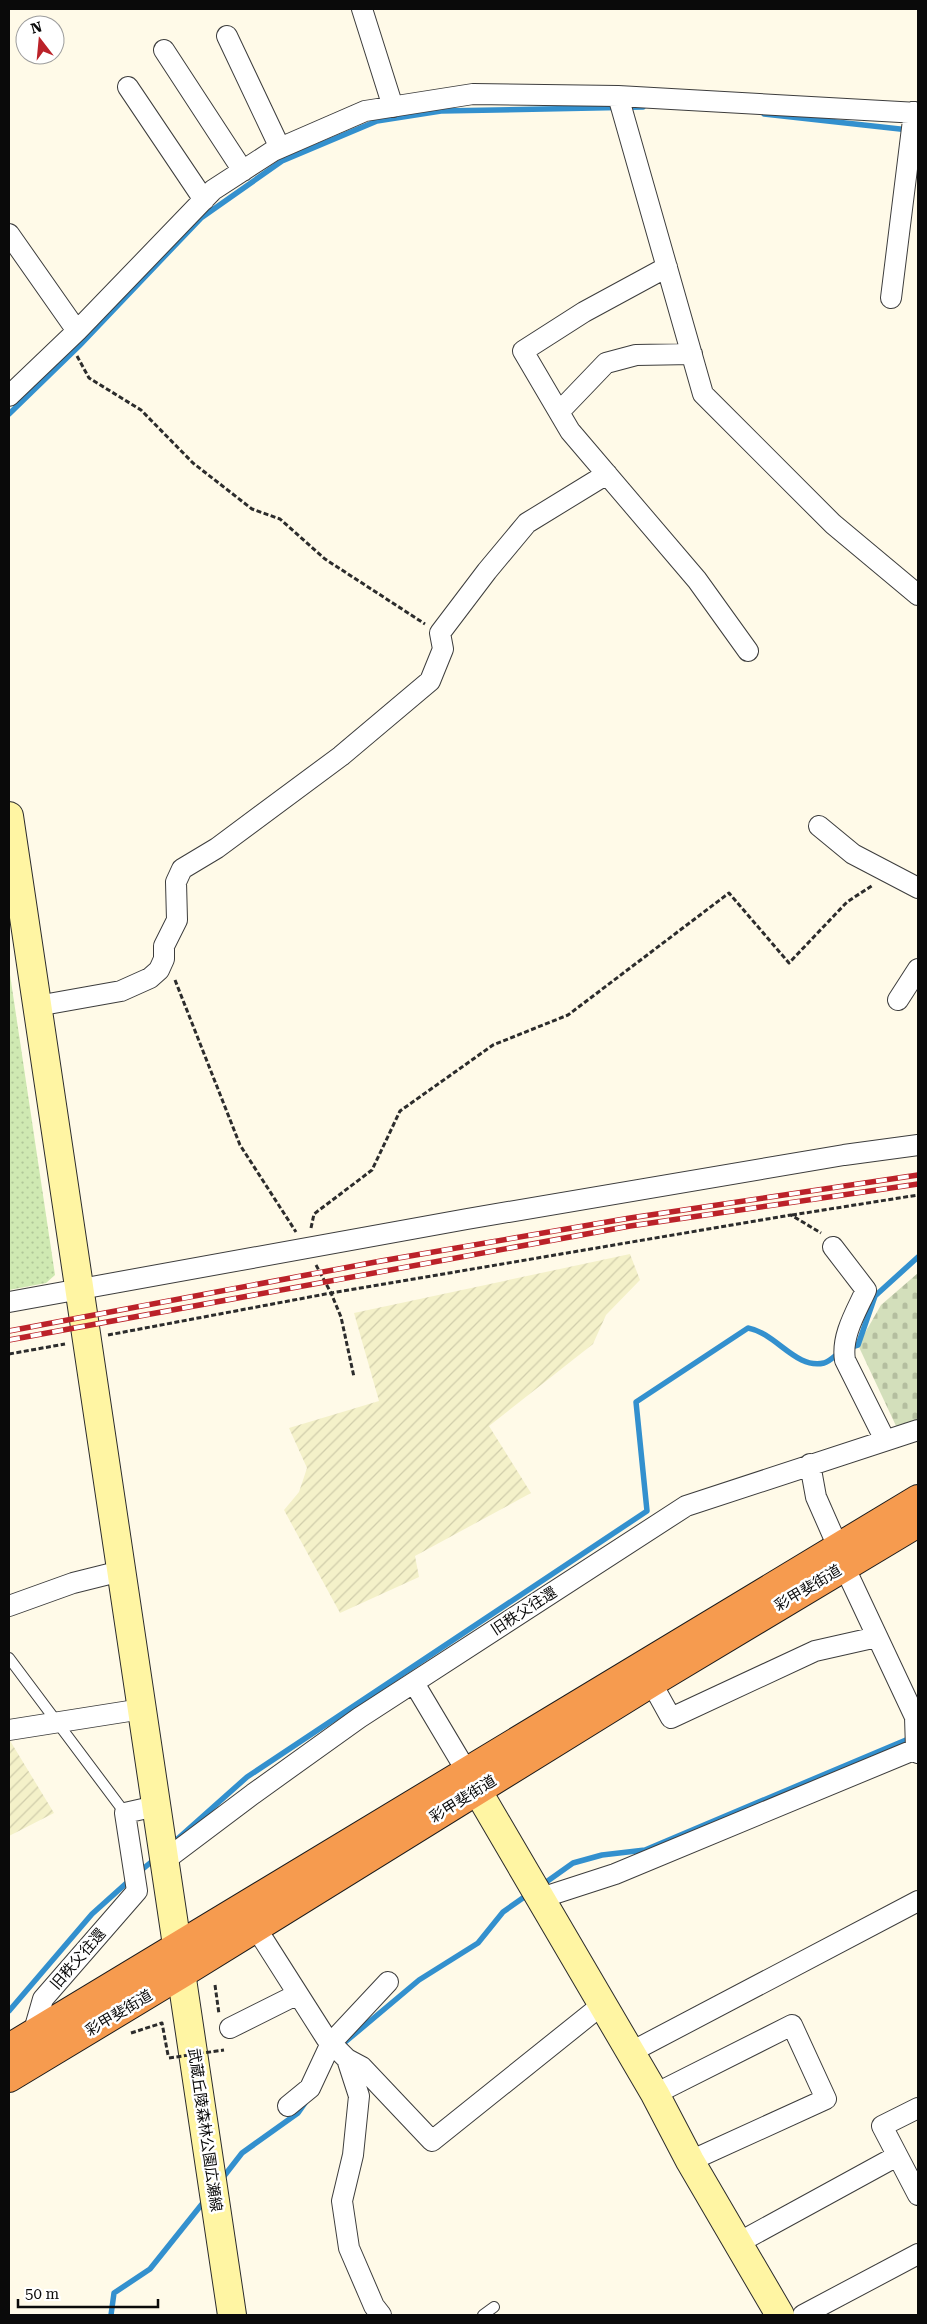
<svg xmlns="http://www.w3.org/2000/svg" width="927" height="2324" viewBox="0 0 927 2324" font-family="'Roboto Serif','Noto Sans JP',serif">
<defs>
<pattern id="farmland-furrows" width="10" height="10" patternUnits="userSpaceOnUse" patternTransform="scale(1.25)"><rect width="10" height="10" fill="#f4f1c9"/><path d="M-1 1l2-2M0 10L10 0M9 11l2-2" fill="none" stroke="#d0cdab"/></pattern>
<pattern id="cemetery-stones" width="16" height="16" patternUnits="userSpaceOnUse" patternTransform="scale(1.25)"><rect width="16" height="16" fill="#d3dfbb"/><path d="M2 7V4a2 2 0 0 1 4 0v3zM10 15v-3a2 2 0 0 1 4 0v3z" fill="#b4be9f"/></pattern>
<pattern id="park-dots" width="8" height="8" patternUnits="userSpaceOnUse" patternTransform="scale(1.25)"><rect width="8" height="8" fill="#cfe9b2"/><path d="M2 2h.1M6 6h.1" fill="none" stroke="#b0c698" stroke-width="1.8" stroke-linecap="round"/></pattern>
</defs>
<rect width="100%" height="100%" fill="#fffae8"/>
<path fill="url(#farmland-furrows)" d="M 630,1254 L 640,1280 L 606,1315 L 593,1344 L 489,1426 L 531,1493 L 415,1556 L 419,1577 L 340,1613 L 284,1510 L 299,1492 L 307,1468 L 289,1428 L 379,1401 L 354,1313 Z
M 9,1739 L 54,1813 L 9,1836 Z"/>
<path fill="url(#cemetery-stones)" d="M 918,1273 L 918,1421 L 897,1428 L 858,1345 L 881,1305 Z"/>
<path fill="url(#park-dots)" d="M 9,968 L 55,1275 L 46,1283 L 9,1290 Z"/>
<g fill="none" stroke-linecap="round" stroke-linejoin="round">
<path stroke="#3390ce" stroke-width="5.5" d="M 764,114 L 909,130
M 9,414 L 79,346 L 201,218 L 282,161 L 377,121 L 441,111 L 643,107
M 848,1348 L 858,1345 L 875,1296 L 918,1257
M 174,1842 L 247,1777 L 647,1511 L 636,1402 L 748,1328 C 776,1333 796,1370 824,1363 C 829,1362 836,1355 840,1352
M 138,1873 L 156,1858
M 542,1885 L 573,1863 L 602,1855 L 645,1850 L 906,1740 L 912,1743
M 9,2011 L 92,1914 L 131,1879
M 344,2043 L 419,1980 L 478,1943 L 503,1912 L 530,1893
M 221,2180 L 242,2153 L 298,2113 L 305,2103
M 111,2315 L 114,2293 L 150,2269 L 206,2199"/>
<g stroke="#3d3d3d" stroke-width="12">
<path id="lane" d="M 9,1658 L 125,1813
M 483,2315 L 494,2307"/>
</g>
<g stroke="#3d3d3d" stroke-width="22">
<path id="street" d="M 362,9 L 393,107
M 227,36 L 280,148
M 164,50 L 243,171
M 128,87 L 204,200
M 618,96 L 703,394 L 833,524 L 918,595
M 9,234 L 77,331
M 667,267 L 584,312 L 523,351 L 570,431 L 697,580 L 748,651
M 891,298 L 914,112
M 9,396 L 77,331 L 213,190 L 273,151 L 365,111 L 473,94 L 618,96 L 918,113
M 559,412 L 606,363 L 636,355 L 692,354
M 819,826 L 853,854 L 918,888
M 898,1000 L 918,969
M 37,1006 L 121,991 L 150,978 L 159,970 L 164,959 L 164,946 L 177,920 L 176,882 L 182,869 L 217,848 L 341,756 L 430,681 L 443,649 L 440,633 L 487,571 L 527,523 L 607,474
M 833,1247 L 866,1290 C 856,1312 841,1336 845,1360 L 885,1440
M 9,1302 L 467,1219 L 844,1155 L 918,1145
M 810,1464 L 816,1497 L 838,1547
M 844,1566 L 915,1717 L 916,1749 L 918,1753
M 9,1606 L 73,1583 L 121,1571
M 645,1671 L 671,1718 L 815,1651 L 877,1637
M 414,1683 L 473,1782
M 9,1730 L 142,1709
M 164,1861 L 253,1794 L 359,1718 L 686,1506 L 918,1430
M 541,1898 L 615,1874 L 916,1749
M 249,1917 L 326,2038 L 347,2059 L 362,2067 L 432,2141 L 603,2004
M 230,2028 L 298,1994
M 33,2034 L 43,1999 L 137,1891 L 125,1813 L 156,1806
M 631,2052 L 918,1901
M 347,2059 L 359,2096 L 353,2155 L 342,2201 L 349,2248 L 374,2306 L 381,2315
M 655,2094 L 792,2025 L 826,2099 L 690,2161
M 288,2106 L 310,2088 L 331,2043 L 388,1982
M 918,2108 L 882,2126 L 918,2195
M 738,2243 L 897,2156
M 803,2315 L 918,2254"/>
</g>
<g stroke="#2c2c2c" stroke-width="30">
<path id="secondary" d="M 9,816 L 232,2315
M 477,1790 L 655,2094 L 690,2161 L 780,2315"/>
</g>
<g stroke="#1b1b1b" stroke-width="30">
<path id="highway" d="M 9,2048 L 918,1499
M 9,2078 L 183,1973 L 651,1683 L 918,1523"/>
</g>
<path stroke="#2c2c2c" stroke-width="3" stroke-dasharray="5 2.5" stroke-linecap="butt" d="M 77,356 L 89,378 L 141,410 L 193,463 L 252,509 L 280,519 L 325,559 L 425,624
M 175,980 L 240,1145 L 296,1232
M 792,1215 L 918,1195
M 311,1228 L 314,1214 L 372,1170 L 400,1111 L 493,1045 L 568,1015 L 729,893 L 789,963 L 847,902 L 873,885
M 316,1265 L 331,1293 L 791,1215 L 821,1233
M 108,1335 L 331,1293 L 341,1317 L 354,1377
M 9,1354 L 65,1344
M 215,1985 L 219,2014
M 131,2033 L 162,2023 L 168,2055"/>
<use href="#lane" stroke="#fff" stroke-width="10"/>
<use href="#street" stroke="#fff" stroke-width="20"/>
<use href="#secondary" stroke="#fff5a3" stroke-width="28"/>
<use href="#highway" stroke="#f69b4f" stroke-width="28"/>
<g stroke="#bb2229" stroke-width="5.5">
<path id="rail" d="M 9,1331 L 381,1261 L 630,1218 L 918,1175
M 9,1340 L 630,1226 L 918,1184"/>
</g>
<use href="#rail" stroke="#fff" stroke-width="4" stroke-dasharray="11" stroke-linecap="butt"/>
<path stroke="#2c2c2c" stroke-width="3" stroke-dasharray="5 2.5" stroke-linecap="butt" d="M 169,2058 L 224,2050"/>
</g>
<g text-anchor="middle" stroke-width="5" stroke-linejoin="round" paint-order="stroke">
<g font-size="15" fill="#0a0a0a" stroke="#fff">
<text transform="translate(808 1588) rotate(-31)" y="5">彩甲斐街道</text>
<text transform="translate(524 1611) rotate(-33)" y="5">旧秩父往還</text>
<text transform="translate(463 1799) rotate(-32)" y="5">彩甲斐街道</text>
<text transform="translate(78 1959) rotate(-49)" y="5">旧秩父往還</text>
<text transform="translate(119 2013) rotate(-31)" y="5">彩甲斐街道</text>
<text transform="translate(205 2130) rotate(82)" y="5">武蔵丘陵森林公園広瀬線</text>
</g>
</g>
<rect width="927" height="2324" fill="none" stroke="#0a0a0a" stroke-width="20"/>
<g transform="translate(40 40) rotate(344)"><circle r="24" fill="#ffffff" stroke="#9d9d9d"/>
<path d="M0-4L9 19L0 12L-9 19Z" fill="#bb2229"/>
<text y="-8" font-size="14" font-weight="bold" text-anchor="middle" fill="#0a0a0a">N</text>
</g>
<path d="M18 2299v8h140v-8" fill="none" stroke="#0a0a0a" stroke-width="2.5"/>
<text x="25" y="2299" font-size="15" fill="#0a0a0a" stroke="#ffffff" stroke-width="4" paint-order="stroke">50 m</text>
</svg>
